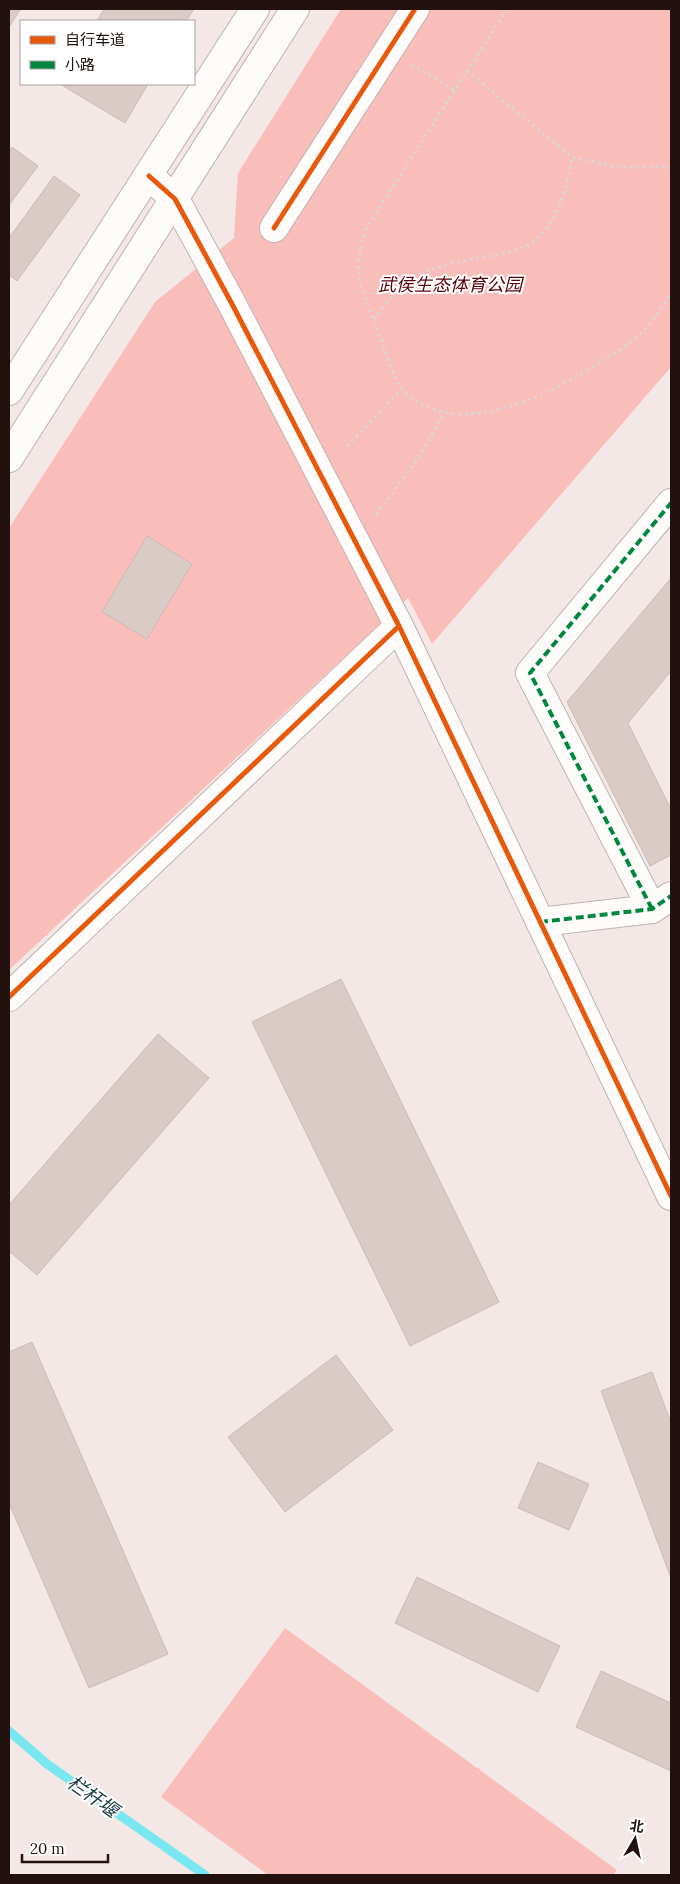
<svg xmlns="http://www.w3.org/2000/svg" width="680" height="1884" viewBox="0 0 680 1884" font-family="Lora,'Noto Sans SC',serif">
<rect width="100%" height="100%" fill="#f4e8e7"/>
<path fill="#fabeba" d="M 341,9 L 671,9 L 671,367 L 432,644 L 408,598 L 9,970 L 9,528 L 155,302 L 234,238 L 238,173 Z
M 285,1628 L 617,1870 L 613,1875 L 268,1875 L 161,1797 Z"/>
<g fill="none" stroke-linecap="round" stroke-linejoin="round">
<path stroke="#78e7f0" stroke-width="9" d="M 9,1731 L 47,1764 L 205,1875"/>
</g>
<path fill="#dacbc7" stroke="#cabbb7" d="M 9,9 L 20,10 L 9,27 Z
M 104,9 L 194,9 L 186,21 L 97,21 Z
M 60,84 L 148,84 L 125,123 Z
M 12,147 L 38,166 L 9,205 L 9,152 Z
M 54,176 L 80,195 L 17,281 L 9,275 L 9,238 Z
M 147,536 L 192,564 L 147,639 L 102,612 Z
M 671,578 L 671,671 L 628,723 L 671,809 L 671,855 L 650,866 L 567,702 Z
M 341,979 L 499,1302 L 410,1346 L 252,1022 Z
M 158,1034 L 209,1078 L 37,1275 L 9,1251 L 9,1205 Z
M 32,1342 L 168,1654 L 89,1688 L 9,1503 L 9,1352 Z
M 336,1355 L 393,1430 L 285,1512 L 228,1437 Z
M 652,1372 L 671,1423 L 671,1578 L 601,1391 Z
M 538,1462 L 589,1484 L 569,1530 L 518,1508 Z
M 417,1577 L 560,1646 L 538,1692 L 395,1623 Z
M 601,1671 L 671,1703 L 671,1771 L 576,1727 Z"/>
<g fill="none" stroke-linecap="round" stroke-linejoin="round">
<g stroke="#c1b2b1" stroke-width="30">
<path id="minor" d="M 149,176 L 175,199 L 232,304 L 399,626 L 671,1196
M 274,228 L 415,9
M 9,391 L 255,9
M 9,458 L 295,9
M 652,909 L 530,673 L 671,503
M 540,922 L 652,909 L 671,896
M 9,997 L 399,626"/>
</g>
<path stroke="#dad6d5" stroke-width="3" stroke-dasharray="2.5 4" stroke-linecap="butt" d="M 507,9 L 367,227 C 350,275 360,283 377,328 C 382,340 395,384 403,391 C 457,443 550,395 602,361 C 612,354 624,348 633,340 C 649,326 661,311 671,293
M 412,65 L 455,90
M 467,71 L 572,157 L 618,167 L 671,167
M 374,319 C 385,305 397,288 413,278 C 429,268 449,264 467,260 C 486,257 518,253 533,242 C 558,223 568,186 572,157
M 347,446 L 401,390
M 376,515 L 421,454 L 445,412"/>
<use href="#minor" stroke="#fdfcfb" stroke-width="28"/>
<path stroke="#00873e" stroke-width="4" stroke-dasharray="8 4" stroke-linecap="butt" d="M 652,909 L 530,673 L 671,503
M 540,922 L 652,909 L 671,896"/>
<g stroke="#fff" stroke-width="8">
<path id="cycleway" d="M 149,176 L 175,199 L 232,304 L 399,626 L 671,1196
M 274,228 L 415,9
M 9,997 L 399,626"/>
</g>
<use href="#cycleway" stroke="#e8590c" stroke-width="5"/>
</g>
<g text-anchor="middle" stroke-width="4" stroke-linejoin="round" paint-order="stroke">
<g font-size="18" font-style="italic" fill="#58010b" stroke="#fff">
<text x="450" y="291">武侯生态体育公园</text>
</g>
<g font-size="19" font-style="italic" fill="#1b3c3f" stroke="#fff">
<text transform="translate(93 1796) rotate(35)" y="7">栏杆堰</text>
</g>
</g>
<rect width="680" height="1884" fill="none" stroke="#23110f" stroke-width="20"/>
<rect x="20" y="20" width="175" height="65" fill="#ffffff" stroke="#a7a09f"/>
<rect x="30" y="36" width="25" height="8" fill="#e8590c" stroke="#a7a09f"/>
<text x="65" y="45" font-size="15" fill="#23110f">自行车道</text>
<rect x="30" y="61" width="25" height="8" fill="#00873e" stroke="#a7a09f"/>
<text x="65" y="70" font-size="15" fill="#23110f">小路</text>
<g transform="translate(635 1839) rotate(9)" stroke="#ffffff" stroke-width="4" paint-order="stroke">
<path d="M0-4L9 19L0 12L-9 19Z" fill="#23110f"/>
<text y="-8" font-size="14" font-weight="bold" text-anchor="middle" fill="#23110f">北</text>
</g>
<path d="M22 1854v8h86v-8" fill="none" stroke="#23110f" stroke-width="2.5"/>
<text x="30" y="1854" font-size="15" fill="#23110f" stroke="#ffffff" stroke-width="4" paint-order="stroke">20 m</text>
</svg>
